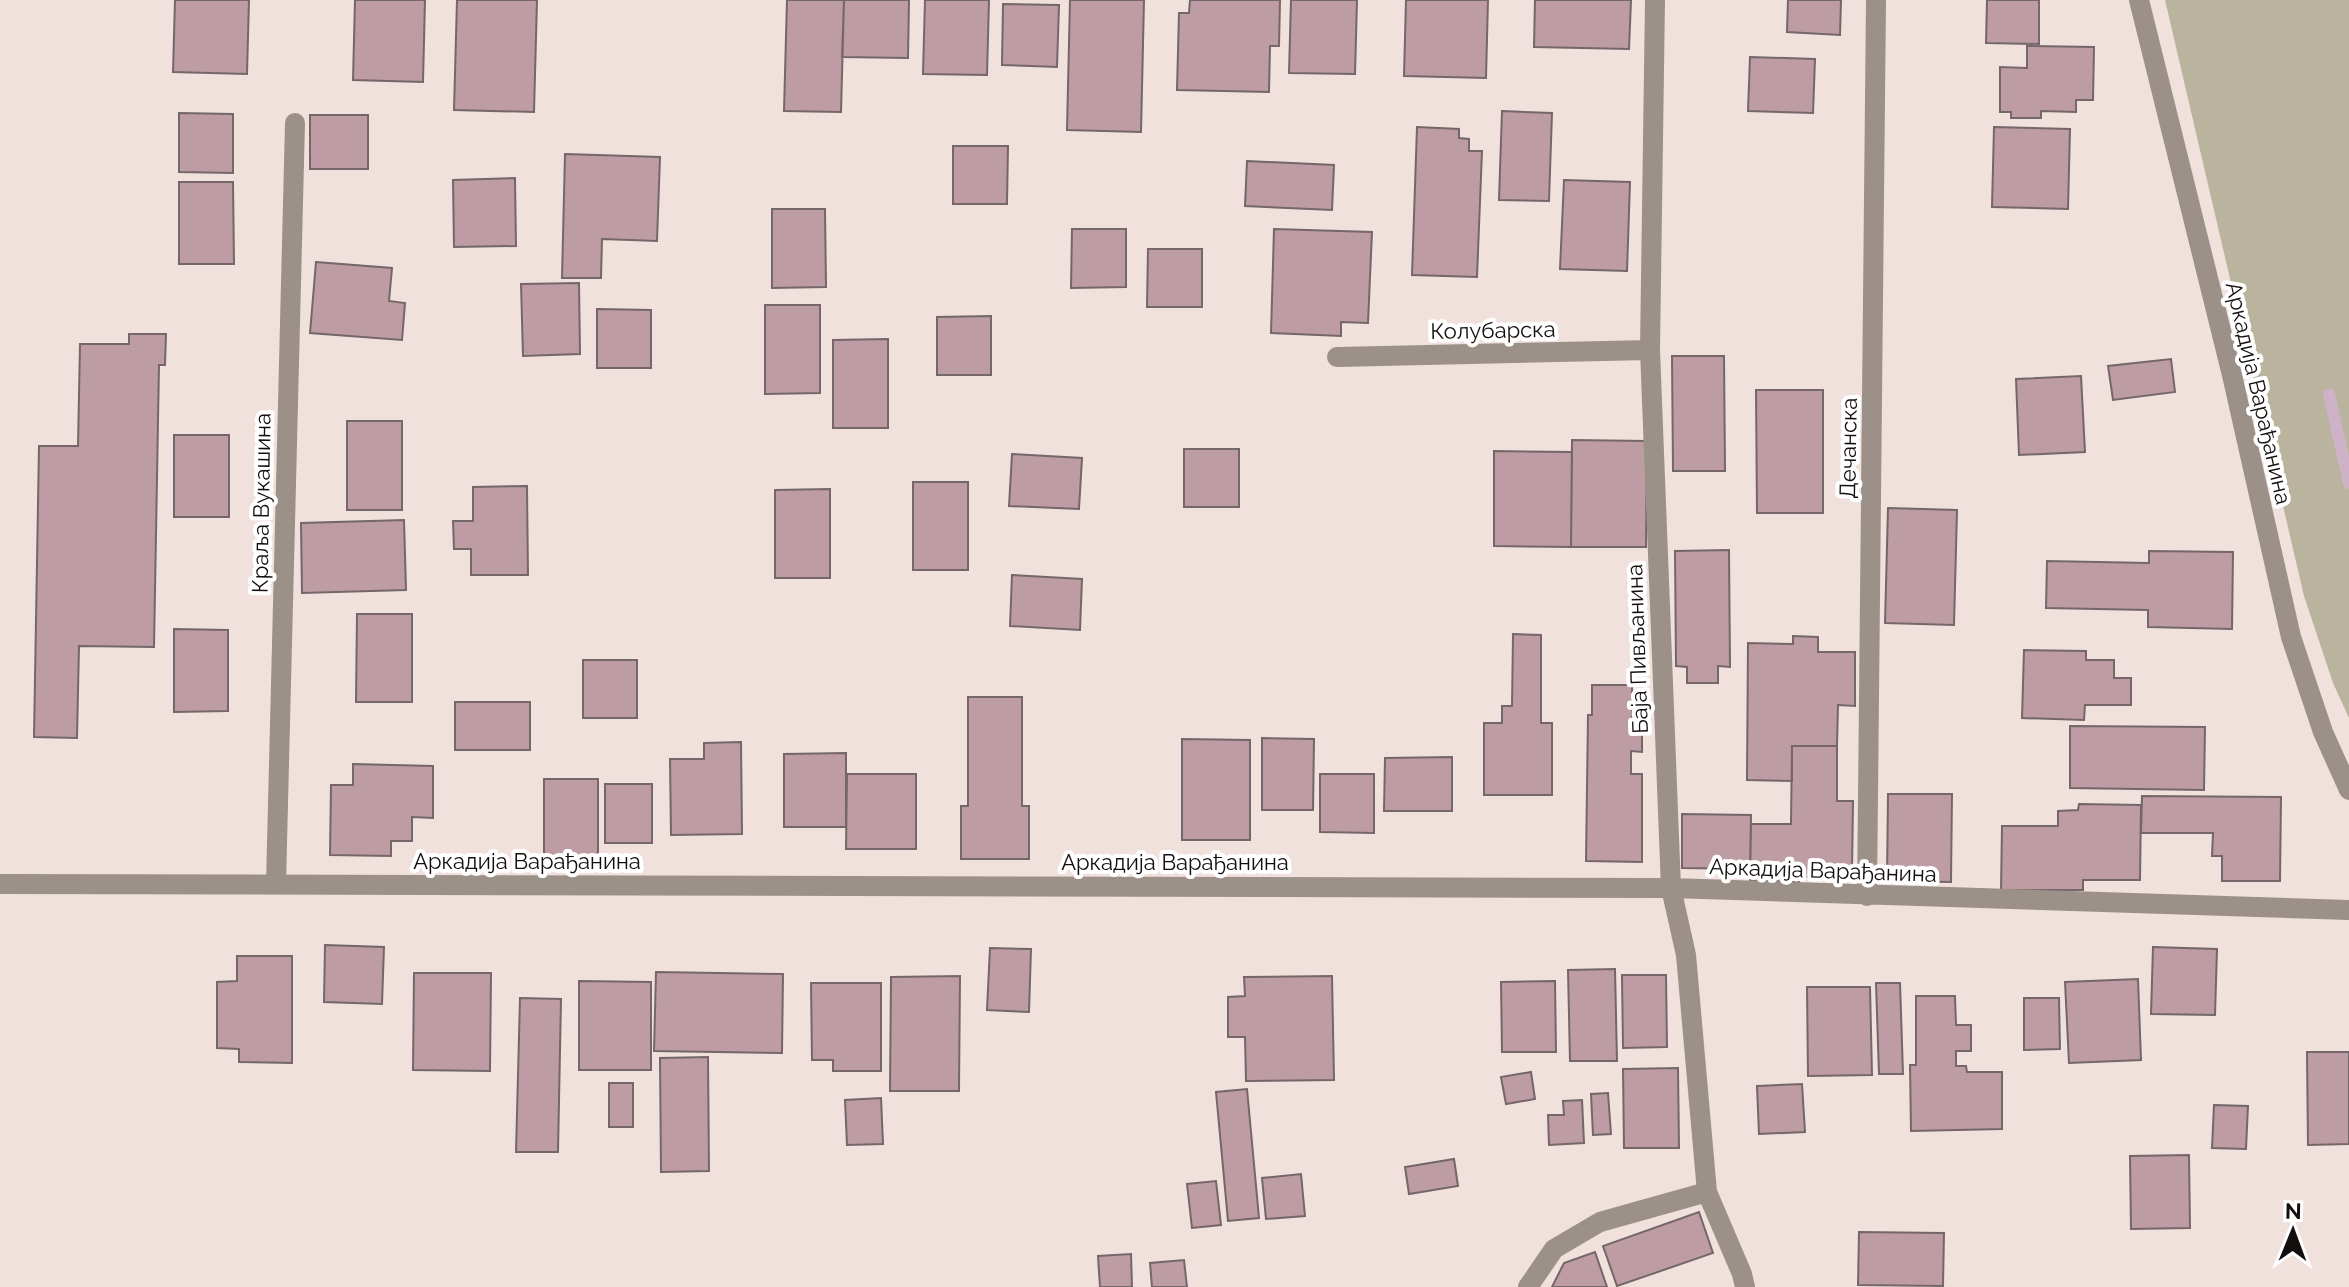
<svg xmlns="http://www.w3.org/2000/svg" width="2349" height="1287" viewBox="0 0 2349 1287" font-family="Raleway,sans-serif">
<rect width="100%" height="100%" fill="#f1e1dd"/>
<path fill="#bab49e" d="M 2165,0 L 2349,0 L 2349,718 L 2333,683 L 2304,596 Z"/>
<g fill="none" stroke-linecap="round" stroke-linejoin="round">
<path stroke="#ceb2c7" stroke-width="12" d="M 2329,394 L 2349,483"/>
</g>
<path fill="#be9ca3" stroke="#746669" stroke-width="2" d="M 175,0 L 249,0 L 247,74 L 173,72 Z
M 355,0 L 425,0 L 423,82 L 353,80 Z
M 457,0 L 537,0 L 534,112 L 454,110 Z
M 787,0 L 844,0 L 841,112 L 784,111 Z
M 844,0 L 909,0 L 908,58 L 842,57 Z
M 925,0 L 989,0 L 987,75 L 923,74 Z
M 1070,0 L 1144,0 L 1141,132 L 1067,130 Z
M 1190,0 L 1280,0 L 1279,46 L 1270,46 L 1269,92 L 1177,90 L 1179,13 L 1189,13 Z
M 1291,0 L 1357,0 L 1355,74 L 1289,73 Z
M 1406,0 L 1488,0 L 1486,78 L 1404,76 Z
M 1535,0 L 1631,0 L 1629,49 L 1534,47 Z
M 1788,0 L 1841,0 L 1840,35 L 1787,32 Z
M 1987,0 L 2039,0 L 2039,44 L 1986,43 Z
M 1003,4 L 1059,5 L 1057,67 L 1002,65 Z
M 2027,46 L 2094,47 L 2093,100 L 2076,100 L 2076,112 L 2041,111 L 2041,118 L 2011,118 L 2011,112 L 2000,112 L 2000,67 L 2027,68 Z
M 1750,57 L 1815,59 L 1813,113 L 1748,111 Z
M 1502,111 L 1552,113 L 1549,201 L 1499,200 Z
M 179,113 L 233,114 L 233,173 L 179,172 Z
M 310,115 L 368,115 L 368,169 L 310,169 Z
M 1417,127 L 1459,129 L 1459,138 L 1469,139 L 1469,151 L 1482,151 L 1477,277 L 1412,275 Z
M 1994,127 L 2070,129 L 2068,209 L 1992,207 Z
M 953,146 L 1008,146 L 1007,204 L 953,204 Z
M 565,154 L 660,157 L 657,241 L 602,239 L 601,278 L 562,278 Z
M 1247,161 L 1334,165 L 1332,210 L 1245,206 Z
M 515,178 L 516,246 L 454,247 L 453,180 Z
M 1564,180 L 1630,182 L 1627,271 L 1560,269 Z
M 179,182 L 233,182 L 234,264 L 179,264 Z
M 772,209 L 825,209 L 826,287 L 772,288 Z
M 1072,229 L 1126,229 L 1126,287 L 1071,288 Z
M 1274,229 L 1372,232 L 1368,323 L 1341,322 L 1341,336 L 1271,333 Z
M 1148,249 L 1202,249 L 1202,307 L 1147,307 Z
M 316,262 L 392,268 L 389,301 L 405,303 L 402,340 L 310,333 Z
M 579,283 L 580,354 L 523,356 L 521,284 Z
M 765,305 L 820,305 L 820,393 L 765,394 Z
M 597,309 L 651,310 L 651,368 L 597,368 Z
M 991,316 L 991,375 L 937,375 L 937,317 Z
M 129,334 L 166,334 L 165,365 L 159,365 L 154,647 L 79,646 L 77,738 L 34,737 L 39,446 L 78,446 L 80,344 L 129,344 Z
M 888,339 L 888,428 L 833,428 L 833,340 Z
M 1672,356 L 1724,356 L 1725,471 L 1673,471 Z
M 2171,359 L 2175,392 L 2113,400 L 2108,366 Z
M 2081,376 L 2085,452 L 2019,455 L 2016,379 Z
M 1756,390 L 1823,390 L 1823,513 L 1757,513 Z
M 347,421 L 402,421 L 402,510 L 347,510 Z
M 174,435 L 229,435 L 229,517 L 174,517 Z
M 1572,440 L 1647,441 L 1646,547 L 1571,547 Z
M 1184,449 L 1239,449 L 1239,507 L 1184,507 Z
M 1494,451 L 1572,452 L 1571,547 L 1494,546 Z
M 1012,454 L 1082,458 L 1079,509 L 1009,506 Z
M 913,482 L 968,482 L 968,570 L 913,570 Z
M 527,486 L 528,575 L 471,575 L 471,549 L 454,549 L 453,521 L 473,521 L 473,487 Z
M 830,489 L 830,578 L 775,578 L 775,490 Z
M 1888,508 L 1957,510 L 1954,625 L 1885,623 Z
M 404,520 L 406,590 L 302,593 L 301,523 Z
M 1729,550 L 1730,667 L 1718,666 L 1718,683 L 1687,683 L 1687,667 L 1676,666 L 1675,551 Z
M 2149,551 L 2233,552 L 2232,629 L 2148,627 L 2148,610 L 2046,608 L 2047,561 L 2149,563 Z
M 1012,575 L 1082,579 L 1080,630 L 1010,626 Z
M 357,614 L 412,614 L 412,702 L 356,702 Z
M 174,629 L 228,630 L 228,711 L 174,712 Z
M 1513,634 L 1541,635 L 1541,723 L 1552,723 L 1552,795 L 1484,795 L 1484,723 L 1502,723 L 1502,706 L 1512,706 Z
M 1793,636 L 1818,637 L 1818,652 L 1855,652 L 1855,706 L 1838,705 L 1837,746 L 1792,746 L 1792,781 L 1747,780 L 1748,643 L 1793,644 Z
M 2024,650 L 2086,651 L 2086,660 L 2114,660 L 2114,678 L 2131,678 L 2131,705 L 2085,705 L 2084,720 L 2022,718 Z
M 583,660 L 637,660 L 637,718 L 583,718 Z
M 1592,685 L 1632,685 L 1632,717 L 1642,717 L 1642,752 L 1631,751 L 1631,774 L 1642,774 L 1642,862 L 1586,861 L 1588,715 L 1592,715 Z
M 968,697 L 1022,697 L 1022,806 L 1029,806 L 1029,859 L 961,859 L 961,806 L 968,806 Z
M 455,702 L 530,702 L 530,750 L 455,750 Z
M 2070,726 L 2205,727 L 2204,790 L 2070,788 Z
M 1262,738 L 1314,739 L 1313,810 L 1262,810 Z
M 1182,739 L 1250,740 L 1250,840 L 1182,840 Z
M 741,742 L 742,834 L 671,835 L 670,759 L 704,759 L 704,743 Z
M 1792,746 L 1837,746 L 1837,801 L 1853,801 L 1852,871 L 1828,872 L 1828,877 L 1800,877 L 1799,882 L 1750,881 L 1751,824 L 1791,824 Z
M 846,753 L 846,827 L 784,827 L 784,754 Z
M 1452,757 L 1452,811 L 1384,811 L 1385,758 Z
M 353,764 L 433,766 L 433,818 L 412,817 L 412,841 L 391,841 L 391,856 L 330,855 L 331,785 L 353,785 Z
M 847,774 L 916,774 L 916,849 L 846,849 Z
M 1320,774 L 1374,774 L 1374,833 L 1320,832 Z
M 544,779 L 598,779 L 598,860 L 544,860 Z
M 605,784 L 652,784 L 652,843 L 605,843 Z
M 1888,794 L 1952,794 L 1951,882 L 1887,881 Z
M 2142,796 L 2281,797 L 2280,881 L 2222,881 L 2222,856 L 2212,856 L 2213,833 L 2141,833 Z
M 2079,804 L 2141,805 L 2140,880 L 2083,880 L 2083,890 L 2001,890 L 2002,826 L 2058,826 L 2058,811 L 2078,810 Z
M 1682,814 L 1751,815 L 1750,869 L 1682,868 Z
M 325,945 L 384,947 L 382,1004 L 324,1002 Z
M 2153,947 L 2217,949 L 2215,1015 L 2151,1014 Z
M 990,948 L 1031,949 L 1029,1012 L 987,1010 Z
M 237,956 L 292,956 L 292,1063 L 239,1062 L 239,1049 L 217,1048 L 217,982 L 237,981 Z
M 1615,969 L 1617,1061 L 1570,1061 L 1568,970 Z
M 656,972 L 783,974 L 782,1053 L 654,1051 Z
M 414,973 L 491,973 L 490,1071 L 413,1070 Z
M 1622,975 L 1666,975 L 1667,1047 L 1623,1048 Z
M 960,976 L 959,1091 L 890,1091 L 891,977 Z
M 1332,976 L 1334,1080 L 1246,1081 L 1245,1037 L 1228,1037 L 1228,997 L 1245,996 L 1244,977 Z
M 2138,979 L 2141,1060 L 2069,1063 L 2065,982 Z
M 579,981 L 651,982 L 651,1070 L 579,1070 Z
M 1555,981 L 1556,1052 L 1502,1052 L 1501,982 Z
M 811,983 L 881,983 L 881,1071 L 833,1071 L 833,1060 L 812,1060 Z
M 1876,983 L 1900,983 L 1903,1074 L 1879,1074 Z
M 1807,987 L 1870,987 L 1872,1075 L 1808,1076 Z
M 1916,996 L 1955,996 L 1956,1025 L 1971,1025 L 1971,1051 L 1956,1051 L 1956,1066 L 1966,1066 L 1967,1072 L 2002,1072 L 2002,1129 L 1911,1131 L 1910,1065 L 1916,1065 Z
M 520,998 L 561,999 L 558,1152 L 516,1152 Z
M 2024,998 L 2059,998 L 2060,1049 L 2024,1050 Z
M 2307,1052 L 2349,1052 L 2349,1144 L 2308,1145 Z
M 708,1057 L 709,1171 L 661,1172 L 660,1058 Z
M 1678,1068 L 1679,1148 L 1624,1148 L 1623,1069 Z
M 1531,1072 L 1535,1099 L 1506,1104 L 1501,1077 Z
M 609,1083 L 633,1083 L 633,1127 L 609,1127 Z
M 1802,1084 L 1805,1132 L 1759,1134 L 1757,1086 Z
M 1247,1089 L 1259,1218 L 1228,1221 L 1216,1092 Z
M 1608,1093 L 1611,1134 L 1593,1135 L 1591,1094 Z
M 881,1098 L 883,1144 L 847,1145 L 845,1100 Z
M 1582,1100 L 1584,1143 L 1549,1145 L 1548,1115 L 1564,1115 L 1563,1101 Z
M 2214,1105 L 2248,1106 L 2246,1149 L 2212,1148 Z
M 2189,1155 L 2190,1228 L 2131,1229 L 2130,1156 Z
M 1454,1159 L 1458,1186 L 1409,1194 L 1405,1167 Z
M 1301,1174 L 1305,1216 L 1266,1219 L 1262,1178 Z
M 1216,1181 L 1221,1225 L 1192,1228 L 1187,1184 Z
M 1699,1212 L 1713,1253 L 1617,1286 L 1603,1246 Z
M 1859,1232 L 1944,1233 L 1943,1286 L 1858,1285 Z
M 1595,1252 L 1607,1287 L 1552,1287 L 1564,1263 Z
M 1131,1254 L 1132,1287 L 1100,1287 L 1098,1256 Z
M 1184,1260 L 1187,1287 L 1152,1287 L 1150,1263 Z"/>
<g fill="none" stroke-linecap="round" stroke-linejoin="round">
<path stroke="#9c9188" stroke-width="20" d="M 1655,0 L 1650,350 L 1671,888 L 1686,955 L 1707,1192 L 1742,1274 L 1745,1287
M 2139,0 L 2232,375 L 2291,637 L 2323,732 L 2349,790
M 1337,357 L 1650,350
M 0,884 L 1671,888 L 2349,910
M 276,884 L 295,123
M 1867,896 L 1876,0
M 1528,1287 L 1554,1249 L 1600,1222 L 1707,1192"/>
</g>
<g text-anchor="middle" stroke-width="8" stroke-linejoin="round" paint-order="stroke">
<g font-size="22" fill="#140f0e" stroke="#fff">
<text transform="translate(1493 330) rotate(-1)" y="8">Колубарска</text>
<text transform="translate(2259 393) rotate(77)" y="8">Аркадија Варађанина</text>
<text transform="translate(1848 448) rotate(-89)" y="8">Дечанска</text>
<text transform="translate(261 503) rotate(-89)" y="8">Краља Вукашина</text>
<text transform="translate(1637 649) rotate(-92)" y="8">Баја Пивљанина</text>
<text x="527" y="869">Аркадија Варађанина</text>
<text x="1175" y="870">Аркадија Варађанина</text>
<text transform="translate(1823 870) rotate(2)" y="8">Аркадија Варађанина</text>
</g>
</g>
<g transform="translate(2293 1231) rotate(1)" stroke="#ffffff" stroke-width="6" paint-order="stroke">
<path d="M0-6L14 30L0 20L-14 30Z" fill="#140f0e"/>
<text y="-12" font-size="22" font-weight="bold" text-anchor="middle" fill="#140f0e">N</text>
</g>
</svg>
